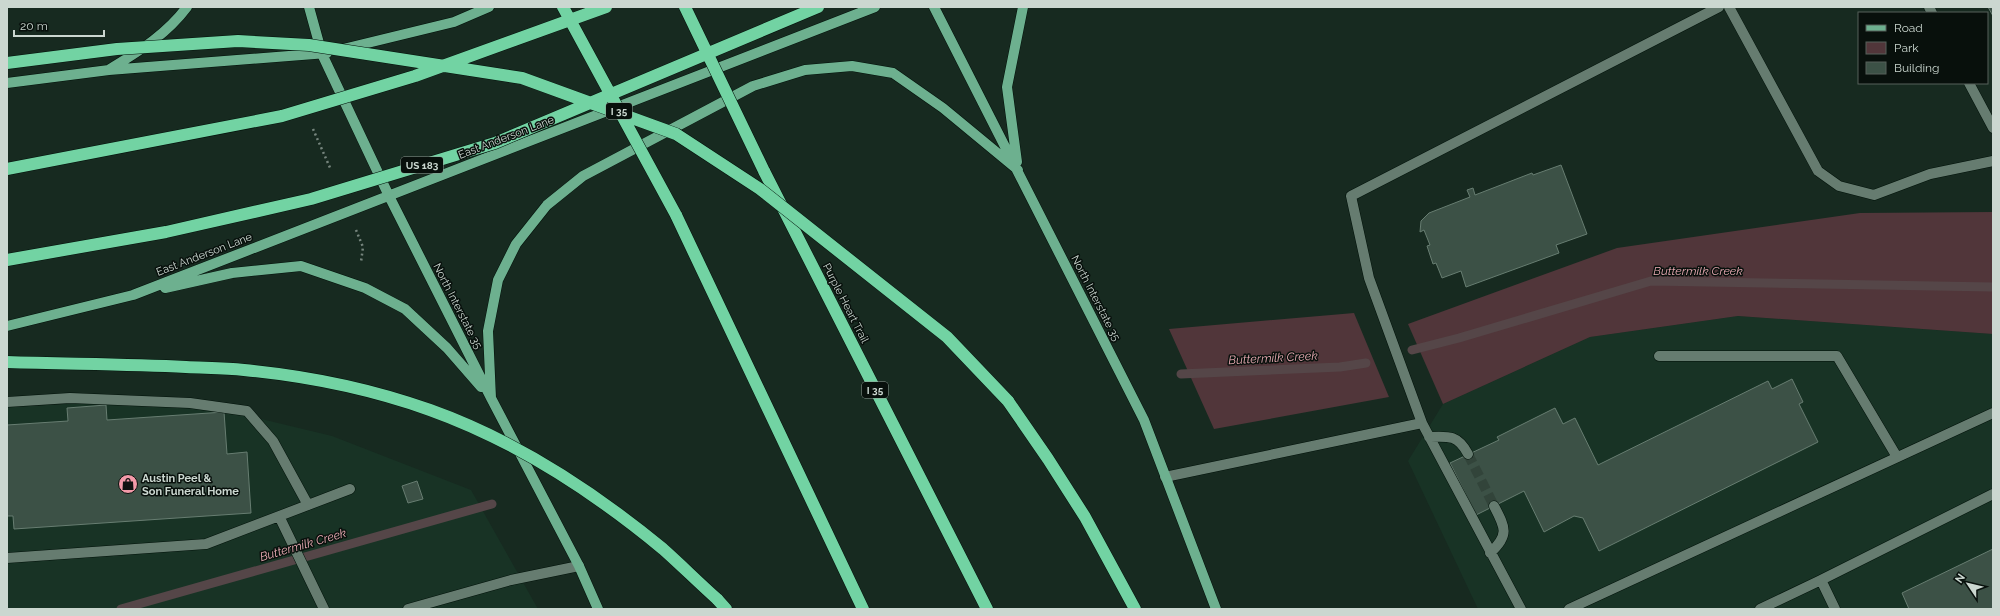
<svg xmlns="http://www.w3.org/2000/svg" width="2000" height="616" viewBox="0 0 2000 616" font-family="Raleway,sans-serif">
<rect width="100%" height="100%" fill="#172a20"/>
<path fill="#183325" d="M 1738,316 L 1993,334 L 1993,609 L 1478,609 L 1408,461 L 1443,404 L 1590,337 Z
M 92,403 L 224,410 L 332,436 L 471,490 L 538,609 L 7,609 L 7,407 Z"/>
<path fill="#51363a" d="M 1993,212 L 1993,334 L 1738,316 L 1590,337 L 1443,404 L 1408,324 L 1617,248 L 1860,213 Z
M 1354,313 L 1389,397 L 1214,429 L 1169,329 Z"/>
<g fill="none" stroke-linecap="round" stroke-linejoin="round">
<path stroke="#554648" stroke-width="9" d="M 1412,350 L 1459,338 L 1651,281 L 1993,287
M 1181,374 L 1340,367 L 1366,363
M 121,609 L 492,504"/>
</g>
<path fill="#3c5146" stroke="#677d71" d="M 1988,7 L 1993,7 L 1993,16 Z
M 1561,165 L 1587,234 L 1556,245 L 1559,253 L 1466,287 L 1461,271 L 1442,278 L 1436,263 L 1433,264 L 1427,246 L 1430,245 L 1424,230 L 1420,232 L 1421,221 L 1429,213 L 1470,197 L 1467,190 L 1473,188 L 1475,195 L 1532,173 L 1533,175 Z
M 1792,379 L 1803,402 L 1799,404 L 1818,442 L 1599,551 L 1583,518 L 1574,516 L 1544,532 L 1524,491 L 1476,515 L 1450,463 L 1499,440 L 1497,437 L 1555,408 L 1563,424 L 1575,418 L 1598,465 L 1768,381 L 1772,389 Z
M 106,405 L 107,420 L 224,412 L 227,454 L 247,452 L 251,513 L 14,529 L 13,516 L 7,516 L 7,425 L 68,421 L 67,408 Z
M 417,481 L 423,499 L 408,503 L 402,486 Z
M 1993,549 L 1993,609 L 1909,609 L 1902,593 Z"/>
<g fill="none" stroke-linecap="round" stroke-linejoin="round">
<path stroke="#32443a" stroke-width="10" stroke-dasharray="10 5" stroke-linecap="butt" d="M 1468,454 L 1494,506"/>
<g stroke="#02120a" stroke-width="11">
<path id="minor" d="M 1729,7 L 1818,171 L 1839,186 L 1874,195 L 1930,174 L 1993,161
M 1929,7 L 1932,13
M 1969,83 L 1993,128
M 1659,356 L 1837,356 L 1897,457
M 7,402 L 70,398 L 190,403 L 247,411 L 273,441 L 308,505
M 1422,423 L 1521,609
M 1429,437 C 1449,436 1458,435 1468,454
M 1165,477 L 1422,423 L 1369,278 L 1351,196 L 1719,7
M 279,516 L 324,609
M 1490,553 C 1510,535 1505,527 1494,506
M 7,558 L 206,544 L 350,489
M 1821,580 L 1993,494
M 408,609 L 511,580 L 579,566
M 1569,609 L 1993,413
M 1760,609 L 1821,580 L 1835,609"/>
</g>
<g stroke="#02120a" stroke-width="11">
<path id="major" d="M 309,7 L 322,54 L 389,196 L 491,398 L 579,566 L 598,609
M 934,7 L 1144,420 L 1216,609
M 343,49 L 454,22 L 489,7
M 110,69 C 139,51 166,35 187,7
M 7,83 L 109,70 L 327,53
M 1017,162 L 1007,87 L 1023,7
M 165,288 L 232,273 L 301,266 L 365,288 L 405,309 L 447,348 L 481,387
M 7,326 L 133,295 L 875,7
M 491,398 L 488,331 L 498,280 L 516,244 L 547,205 L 583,176 L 753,86 L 805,70 L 852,66 L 893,73 L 943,108 L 1018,170"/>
</g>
<g stroke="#02120a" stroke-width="13">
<path id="highway" d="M 764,171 L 987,609
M 676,215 L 863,609
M 1008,401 L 1048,459 L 1085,517 L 1135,609
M 717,599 L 726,609"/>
</g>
<path stroke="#76857d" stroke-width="2.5" stroke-dasharray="2 3" stroke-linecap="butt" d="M 313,129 L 331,170
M 356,230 L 363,247 L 361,262"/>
<use href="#minor" stroke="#667c70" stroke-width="10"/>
<use href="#major" stroke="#6db08f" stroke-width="10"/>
<use href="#highway" stroke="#72d3a3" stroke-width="12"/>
<g stroke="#02120a" stroke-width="13" stroke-linecap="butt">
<path id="highway-bridge" d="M 563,7 L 676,215
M 685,7 L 764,171
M 7,63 L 117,49 L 238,41 L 309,45 L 522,78 L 676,134 L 760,189 L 947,337 L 1008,401
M 7,169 L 282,116 L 415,76 L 606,7
M 7,260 L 166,232 L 311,199 L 495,143 L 818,7
M 7,362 C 67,364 126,364 186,367 C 205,368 225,368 244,370 C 307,376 371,389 430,410 C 514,440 594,492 663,549 C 681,565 699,583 717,599"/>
</g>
<use href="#highway-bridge" stroke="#72d3a3" stroke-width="12"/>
</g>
<defs>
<g id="shop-disc" transform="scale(1)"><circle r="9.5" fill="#f39aa9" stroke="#08100c"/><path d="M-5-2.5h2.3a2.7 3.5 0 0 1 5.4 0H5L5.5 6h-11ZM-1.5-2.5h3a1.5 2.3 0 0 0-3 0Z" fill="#111"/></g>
</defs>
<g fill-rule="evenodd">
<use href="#shop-disc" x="128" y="484"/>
</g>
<g text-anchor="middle" stroke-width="3" stroke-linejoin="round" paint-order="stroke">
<g fill="#08100c" stroke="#909b95" stroke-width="1">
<rect x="606" y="103" width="26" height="16" rx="3"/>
<rect x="401" y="157" width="42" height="16" rx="3"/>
<rect x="862" y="382" width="26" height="16" rx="3"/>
</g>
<g font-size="10" font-weight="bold" fill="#cbd7d0">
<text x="619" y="115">I 35</text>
<text x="422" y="169">US 183</text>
<text x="875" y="394">I 35</text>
</g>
<g font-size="11" fill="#cbd7d0" stroke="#08100c">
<text transform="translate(506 137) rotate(-21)" y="4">East Anderson Lane</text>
<text transform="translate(204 254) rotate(-21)" y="4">East Anderson Lane</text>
<text transform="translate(1096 298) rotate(63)" y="4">North Interstate 35</text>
<text transform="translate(846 303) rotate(63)" y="4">Purple Heart Trail</text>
<text transform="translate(458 306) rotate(63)" y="4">North Interstate 35</text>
</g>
<g font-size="11" font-weight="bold" fill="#cbd7d0" stroke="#08100c" text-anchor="start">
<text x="142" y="482">Austin Peel &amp;<tspan x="142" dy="13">Son Funeral Home</tspan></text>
</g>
<g font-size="12" font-style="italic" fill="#ecadb6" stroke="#08100c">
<text x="1698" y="275">Buttermilk Creek</text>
<text transform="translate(1273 358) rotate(-3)" y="4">Buttermilk Creek</text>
<text transform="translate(303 545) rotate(-16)" y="4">Buttermilk Creek</text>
</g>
</g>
<rect width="2000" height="616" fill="none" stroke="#cbd7d0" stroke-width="16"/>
<rect x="1858" y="12" width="130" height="72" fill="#08100c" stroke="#56605a"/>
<rect x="1866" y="25" width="20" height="6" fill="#6db08f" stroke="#56605a"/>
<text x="1894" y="32" font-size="12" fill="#cbd7d0">Road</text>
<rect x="1866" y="42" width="20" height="12" fill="#51363a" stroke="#56605a"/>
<text x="1894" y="52" font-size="12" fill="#cbd7d0">Park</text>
<rect x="1866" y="62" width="20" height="12" fill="#3c5146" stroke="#56605a"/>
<text x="1894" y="72" font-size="12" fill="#cbd7d0">Building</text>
<g transform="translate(1968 584) rotate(305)" stroke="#08100c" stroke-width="3" paint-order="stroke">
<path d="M0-3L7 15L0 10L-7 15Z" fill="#cbd7d0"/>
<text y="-6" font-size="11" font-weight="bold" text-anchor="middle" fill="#cbd7d0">N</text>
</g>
<path d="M14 30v6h90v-6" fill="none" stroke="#cbd7d0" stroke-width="2"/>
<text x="20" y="30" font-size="12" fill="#cbd7d0" stroke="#08100c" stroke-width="3" paint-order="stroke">20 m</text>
</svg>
